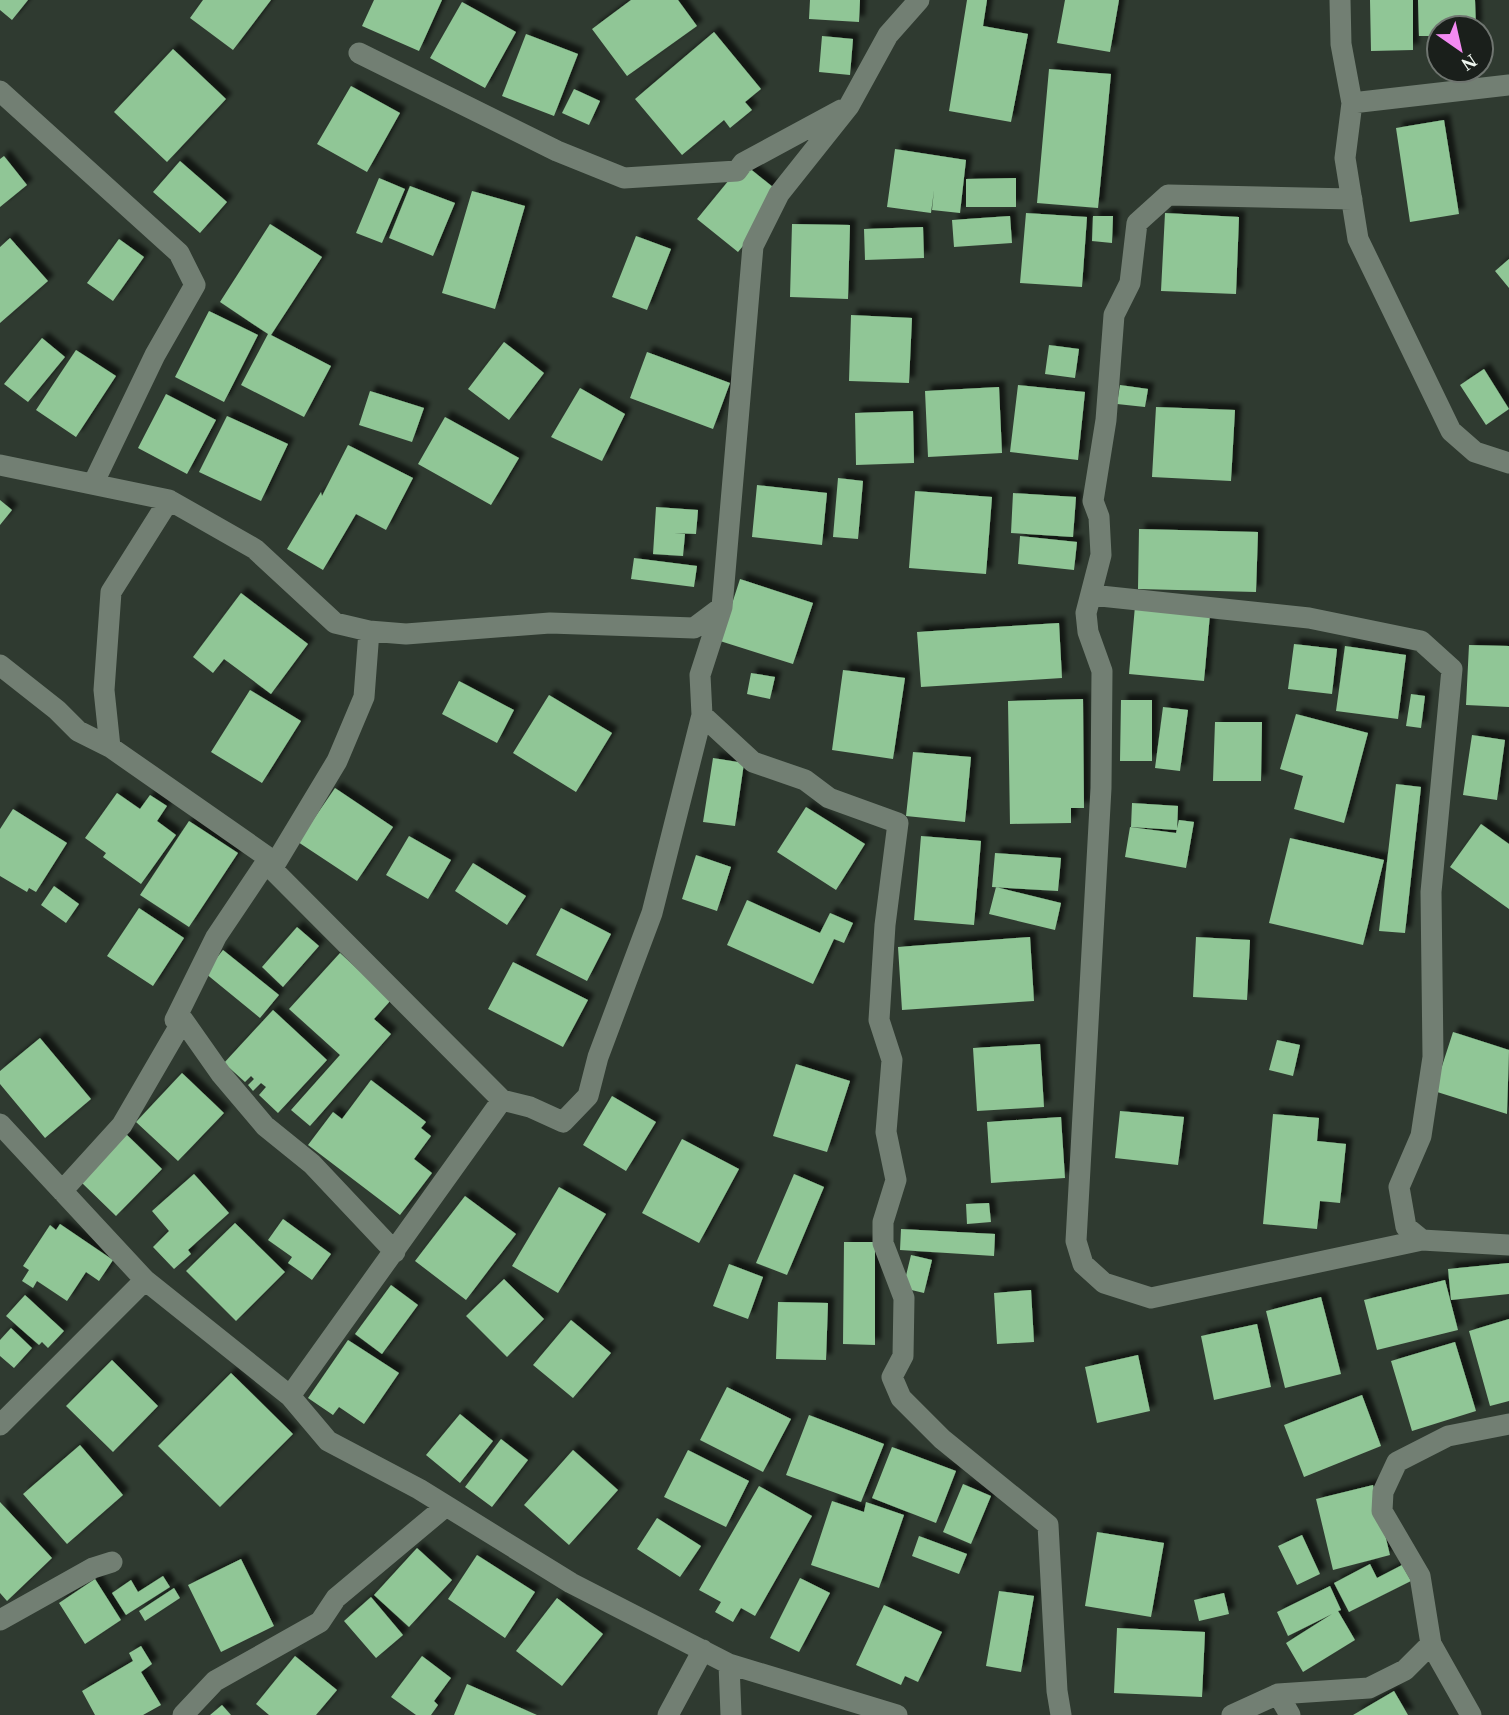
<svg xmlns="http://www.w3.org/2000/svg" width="1509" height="1715" viewBox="0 0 1509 1715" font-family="Georgia,serif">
<defs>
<filter id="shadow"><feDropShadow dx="6" dy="-6" stdDeviation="2" flood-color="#0009"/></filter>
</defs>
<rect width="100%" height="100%" fill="#2f3a30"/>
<path fill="#90c696" filter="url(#shadow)" d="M 0,0 L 28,0 L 12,20 L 0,10 Z
M 203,0 L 271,0 L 233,50 L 190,18 Z
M 374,0 L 442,0 L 419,51 L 362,26 Z
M 631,0 L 678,0 L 697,26 L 627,76 L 592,29 Z
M 810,0 L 860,0 L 859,22 L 809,19 Z
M 967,0 L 987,0 L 983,26 L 1028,34 L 1011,122 L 949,111 Z
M 1065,0 L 1119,0 L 1110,52 L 1057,43 Z
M 1370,0 L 1413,0 L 1413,50 L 1371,51 Z
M 1418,0 L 1475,0 L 1476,28 L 1439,28 L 1439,36 L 1419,36 Z
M 462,2 L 516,32 L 485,88 L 430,58 Z
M 714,32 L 761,89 L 745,102 L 752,110 L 730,128 L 724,120 L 682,155 L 635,99 Z
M 526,34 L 578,54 L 554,116 L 502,96 Z
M 822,36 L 853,39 L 850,75 L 819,72 Z
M 173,49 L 226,99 L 167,162 L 114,112 Z
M 1049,69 L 1111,74 L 1098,208 L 1037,203 Z
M 351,86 L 400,113 L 367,172 L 317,144 Z
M 574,89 L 600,101 L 589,125 L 562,113 Z
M 1444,120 L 1459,214 L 1410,222 L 1396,128 Z
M 895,149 L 966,160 L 960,213 L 932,210 L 934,190 L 931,213 L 887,207 Z
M 4,156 L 27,185 L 0,207 L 0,159 Z
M 180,161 L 227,202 L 200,233 L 153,192 Z
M 743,163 L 784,196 L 738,252 L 697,219 Z
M 379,178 L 405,189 L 382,243 L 356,233 Z
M 1016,178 L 1016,207 L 966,207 L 966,179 Z
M 410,186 L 455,203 L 433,256 L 389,238 Z
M 472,191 L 525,206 L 495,309 L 442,293 Z
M 1026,213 L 1087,217 L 1082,287 L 1020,283 Z
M 1165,213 L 1239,217 L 1236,294 L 1161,291 Z
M 1010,216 L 1012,243 L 954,247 L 952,220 Z
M 1093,216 L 1113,216 L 1112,243 L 1092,241 Z
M 270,224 L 322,257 L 271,335 L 331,366 L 304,417 L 241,385 L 268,334 L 220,302 Z
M 792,224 L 850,225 L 848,299 L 790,297 Z
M 923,227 L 924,258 L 865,260 L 864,229 Z
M 636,236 L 671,249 L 647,310 L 612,297 Z
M 10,238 L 48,281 L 0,323 L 0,247 Z
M 119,239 L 144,257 L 113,301 L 87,283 Z
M 1509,259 L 1509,288 L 1495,271 Z
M 209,311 L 258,335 L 224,402 L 175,377 Z
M 851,315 L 912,318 L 909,383 L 849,381 Z
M 42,338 L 65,357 L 28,402 L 4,384 Z
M 504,342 L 544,373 L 509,420 L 468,389 Z
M 1049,345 L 1079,349 L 1075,378 L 1045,374 Z
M 76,350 L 116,376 L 76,437 L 36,410 Z
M 647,352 L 730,383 L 713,429 L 630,398 Z
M 1484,369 L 1509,409 L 1486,425 L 1460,385 Z
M 1018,385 L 1085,392 L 1078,460 L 1010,452 Z
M 1120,385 L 1148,389 L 1145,407 L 1117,404 Z
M 999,387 L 1002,453 L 928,457 L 925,391 Z
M 580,388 L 625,414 L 602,461 L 551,437 Z
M 370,391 L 424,408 L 412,442 L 359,425 Z
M 166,394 L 216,420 L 187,474 L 138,448 Z
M 1156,407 L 1235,410 L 1231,481 L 1152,477 Z
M 913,411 L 914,463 L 856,465 L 855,413 Z
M 227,416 L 288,444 L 261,501 L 199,472 Z
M 445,417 L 519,458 L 491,505 L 418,464 Z
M 348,445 L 413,478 L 386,530 L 356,514 L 323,570 L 287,549 L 321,492 L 322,496 Z
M 838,478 L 863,481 L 858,539 L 833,537 Z
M 757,485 L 827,493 L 822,545 L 752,537 Z
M 915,491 L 992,497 L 986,574 L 909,568 Z
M 1013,493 L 1076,497 L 1073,537 L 1011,533 Z
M 0,500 L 12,510 L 0,525 Z
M 656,507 L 698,510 L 696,534 L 674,533 L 685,534 L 683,556 L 653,554 Z
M 1139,529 L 1258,532 L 1256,592 L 1138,589 Z
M 1020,536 L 1077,542 L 1074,570 L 1018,564 Z
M 634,558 L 697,566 L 694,587 L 631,579 Z
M 740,579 L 813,603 L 793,664 L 720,641 Z
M 241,593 L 308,644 L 271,694 L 224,659 L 213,673 L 193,657 Z
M 1135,606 L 1210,614 L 1204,681 L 1129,674 Z
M 1059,623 L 1062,678 L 921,687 L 917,632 Z
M 1294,644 L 1337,649 L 1332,694 L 1288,689 Z
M 1469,645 L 1509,646 L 1509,707 L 1466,705 Z
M 1345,646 L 1406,655 L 1398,719 L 1336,711 Z
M 843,670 L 905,678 L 893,759 L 832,750 Z
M 751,673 L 775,677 L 770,699 L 747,694 Z
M 459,681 L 514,710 L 497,743 L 442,714 Z
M 250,690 L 301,721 L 262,783 L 211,752 Z
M 1411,694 L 1425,696 L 1421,728 L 1406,726 Z
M 549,695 L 612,733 L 576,792 L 513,753 Z
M 1083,699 L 1084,808 L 1071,808 L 1071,823 L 1010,824 L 1008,701 Z
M 1121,700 L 1152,700 L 1152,761 L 1120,761 Z
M 1163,707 L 1188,710 L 1180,771 L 1155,768 Z
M 1296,714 L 1368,733 L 1344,823 L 1294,809 L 1303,776 L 1280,769 Z
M 1215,722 L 1262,722 L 1261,781 L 1213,781 Z
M 1472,735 L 1505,740 L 1497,800 L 1463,795 Z
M 913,752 L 971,757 L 965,822 L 906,816 Z
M 713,758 L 744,763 L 735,826 L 703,822 Z
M 1396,784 L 1421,787 L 1405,933 L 1379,931 Z
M 335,788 L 393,827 L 357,881 L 298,842 Z
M 117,793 L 140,809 L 150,795 L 167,806 L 157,821 L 176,835 L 141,884 L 103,857 L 106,853 L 85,838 Z
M 1132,803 L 1178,806 L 1177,830 L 1131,827 Z
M 806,807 L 865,844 L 836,890 L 777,852 Z
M 13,809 L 67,843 L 36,892 L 29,888 L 27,892 L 0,876 L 0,829 Z
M 1179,820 L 1194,822 L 1186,868 L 1125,857 L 1130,827 L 1176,833 Z
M 189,821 L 238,853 L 189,927 L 140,895 Z
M 1481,824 L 1509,844 L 1509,909 L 1450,867 Z
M 409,836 L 451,860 L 428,899 L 386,875 Z
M 921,836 L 981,841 L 974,925 L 914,920 Z
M 1290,838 L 1384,860 L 1363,945 L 1269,923 Z
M 995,853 L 1061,858 L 1058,891 L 992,887 Z
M 696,855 L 731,867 L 717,911 L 682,899 Z
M 473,863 L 526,896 L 507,925 L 455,891 Z
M 54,886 L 79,904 L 66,923 L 41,905 Z
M 996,887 L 1061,903 L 1055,930 L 989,914 Z
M 747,900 L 820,933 L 830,913 L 853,923 L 844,943 L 834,939 L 813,984 L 727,945 Z
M 139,908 L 184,938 L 153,986 L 107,956 Z
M 561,908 L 611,934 L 587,981 L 536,955 Z
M 297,927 L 319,946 L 283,987 L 262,967 Z
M 1030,937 L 1034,1001 L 902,1010 L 898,947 Z
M 1196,937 L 1250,940 L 1247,1000 L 1193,997 Z
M 223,950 L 279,995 L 260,1018 L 205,973 Z
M 340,953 L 391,1000 L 374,1019 L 391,1034 L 310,1126 L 291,1110 L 340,1055 L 289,1009 Z
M 513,962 L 588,1000 L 563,1047 L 488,1009 Z
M 273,1010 L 327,1060 L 278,1113 L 259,1095 L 266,1087 L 261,1083 L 253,1091 L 248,1085 L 254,1079 L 251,1076 L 245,1082 L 224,1063 Z
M 1453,1032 L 1509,1050 L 1507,1114 L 1434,1091 Z
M 40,1038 L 91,1099 L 45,1138 L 0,1084 L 0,1071 Z
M 1277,1040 L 1300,1045 L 1293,1076 L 1269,1070 Z
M 1040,1044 L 1044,1107 L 977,1111 L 973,1048 Z
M 796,1064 L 850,1081 L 827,1152 L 773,1136 Z
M 182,1073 L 224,1113 L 178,1161 L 136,1122 Z
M 371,1080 L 426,1122 L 421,1128 L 431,1136 L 414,1159 L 432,1173 L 400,1215 L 308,1145 L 333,1112 L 342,1119 Z
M 612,1096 L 656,1122 L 626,1171 L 583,1145 Z
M 1120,1111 L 1184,1117 L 1178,1165 L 1115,1158 Z
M 1273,1114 L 1319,1118 L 1317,1141 L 1346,1144 L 1340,1203 L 1320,1201 L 1317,1229 L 1263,1224 Z
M 1061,1117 L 1065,1178 L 991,1183 L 987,1122 Z
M 126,1134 L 162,1169 L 116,1216 L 81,1182 Z
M 682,1139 L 739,1169 L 699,1243 L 642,1213 Z
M 194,1174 L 229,1213 L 188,1250 L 191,1254 L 174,1269 L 153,1247 L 169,1231 L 152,1211 Z
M 794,1174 L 824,1187 L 787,1275 L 756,1263 Z
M 559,1187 L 606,1214 L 558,1293 L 512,1266 Z
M 465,1196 L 516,1234 L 466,1300 L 415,1261 Z
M 989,1203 L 991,1222 L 967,1224 L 966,1204 Z
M 283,1219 L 331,1254 L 312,1280 L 288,1263 L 292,1257 L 268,1240 Z
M 235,1223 L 285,1272 L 236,1321 L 186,1271 Z
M 60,1224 L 113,1260 L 99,1281 L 86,1272 L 67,1301 L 37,1281 L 33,1288 L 22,1281 L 29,1270 L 23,1266 L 50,1225 L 56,1230 Z
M 901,1229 L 995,1234 L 994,1256 L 900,1250 Z
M 844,1242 L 875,1242 L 875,1345 L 843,1344 Z
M 911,1255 L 932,1260 L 924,1293 L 903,1288 Z
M 1509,1263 L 1509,1294 L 1451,1300 L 1448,1269 Z
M 729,1264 L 763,1277 L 748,1319 L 713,1306 Z
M 504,1279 L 544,1319 L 507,1357 L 466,1316 Z
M 1445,1280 L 1458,1330 L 1377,1350 L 1364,1300 Z
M 391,1285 L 418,1305 L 382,1354 L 355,1334 Z
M 1031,1290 L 1034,1342 L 997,1344 L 994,1293 Z
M 25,1295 L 64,1331 L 48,1348 L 42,1342 L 39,1345 L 6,1316 Z
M 1321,1297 L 1341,1374 L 1285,1388 L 1266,1311 Z
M 778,1302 L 828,1303 L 826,1360 L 776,1359 Z
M 1509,1319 L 1509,1401 L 1490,1406 L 1469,1331 Z
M 571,1320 L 611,1353 L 573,1398 L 533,1365 Z
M 1257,1324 L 1271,1387 L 1214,1400 L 1201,1336 Z
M 11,1328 L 32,1348 L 14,1368 L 0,1356 L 0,1340 Z
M 348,1340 L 399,1373 L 364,1424 L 339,1407 L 333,1415 L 308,1398 Z
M 1455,1342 L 1476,1411 L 1412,1431 L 1391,1361 Z
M 1138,1355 L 1150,1411 L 1097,1423 L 1085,1367 Z
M 112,1360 L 158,1406 L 113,1452 L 66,1406 Z
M 231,1373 L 293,1434 L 220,1507 L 158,1446 Z
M 727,1387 L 791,1419 L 763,1472 L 700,1440 Z
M 1362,1395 L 1381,1446 L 1304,1477 L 1284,1425 Z
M 460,1414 L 493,1441 L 460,1483 L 426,1455 Z
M 809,1415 L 884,1444 L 861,1502 L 786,1475 Z
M 501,1439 L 528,1460 L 492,1507 L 465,1487 Z
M 80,1445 L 123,1495 L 67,1544 L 23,1494 Z
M 892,1447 L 956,1471 L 936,1523 L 872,1498 Z
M 573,1450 L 618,1490 L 569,1545 L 524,1505 Z
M 688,1450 L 749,1481 L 726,1527 L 664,1497 Z
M 963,1484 L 991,1496 L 971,1544 L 943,1532 Z
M 1373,1485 L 1390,1555 L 1333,1570 L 1316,1499 Z
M 759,1486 L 812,1516 L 755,1616 L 741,1608 L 733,1622 L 715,1612 L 721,1602 L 699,1590 Z
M 832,1501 L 864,1512 L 866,1502 L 904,1515 L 879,1588 L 811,1565 Z
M 0,1502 L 52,1558 L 7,1601 L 0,1593 Z
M 657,1518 L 701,1546 L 680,1577 L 637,1549 Z
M 1097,1532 L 1164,1543 L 1151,1617 L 1085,1606 Z
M 1302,1535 L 1320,1574 L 1297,1585 L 1278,1546 Z
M 919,1536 L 967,1554 L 959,1574 L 912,1556 Z
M 417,1548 L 452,1580 L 409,1627 L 374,1595 Z
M 477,1555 L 535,1592 L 505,1638 L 448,1599 Z
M 241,1559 L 274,1626 L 221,1652 L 188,1585 Z
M 1370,1564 L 1377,1578 L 1402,1565 L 1411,1581 L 1349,1612 L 1334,1583 Z
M 163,1576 L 170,1587 L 126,1615 L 112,1593 L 131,1580 L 138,1592 Z
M 800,1578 L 830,1593 L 799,1652 L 770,1638 Z
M 95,1579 L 121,1620 L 85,1644 L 59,1603 Z
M 1330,1586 L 1341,1610 L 1338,1611 L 1355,1640 L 1303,1672 L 1286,1643 L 1332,1614 L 1288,1636 L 1277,1612 Z
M 174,1588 L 180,1598 L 145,1621 L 139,1611 Z
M 999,1591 L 1034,1596 L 1021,1672 L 986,1666 Z
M 1224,1593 L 1229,1614 L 1199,1621 L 1194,1600 Z
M 371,1597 L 403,1635 L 376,1658 L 344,1621 Z
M 557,1598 L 603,1634 L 562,1686 L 516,1651 Z
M 884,1605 L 942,1632 L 918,1682 L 905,1676 L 901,1685 L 856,1665 Z
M 1117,1628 L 1205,1632 L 1202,1697 L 1114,1693 Z
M 141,1646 L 152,1664 L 141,1672 L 161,1705 L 143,1715 L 95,1715 L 82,1691 L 133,1661 L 129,1653 Z
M 295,1656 L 337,1690 L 316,1715 L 269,1715 L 256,1704 Z
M 422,1656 L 451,1678 L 434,1701 L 438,1705 L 431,1715 L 416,1715 L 391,1697 Z
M 467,1684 L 537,1715 L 454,1715 Z
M 1394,1691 L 1408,1715 L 1353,1715 Z
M 222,1705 L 231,1715 L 210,1715 Z"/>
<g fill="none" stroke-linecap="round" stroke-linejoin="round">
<path stroke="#727f73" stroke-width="21" d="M 1340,0 L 1341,44 L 1352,103 L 1345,158 L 1358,239 L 1451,431 L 1475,452 L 1509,463
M 359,53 L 557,151 L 624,178 L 737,171 L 743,163 L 841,110
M 0,91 L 179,253 L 195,285 L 155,355 L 93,484
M 1352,103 L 1509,85
M 1352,199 L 1168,195 L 1137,223 L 1130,283 L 1114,315 L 1106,420 L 1093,501 L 1099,517 L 1101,555 L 1086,613 L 1088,632 L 1102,671 L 1101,788 L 1076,1241 L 1083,1264 L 1104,1283 L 1151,1298 L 1422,1240 L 1509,1245
M 0,465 L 169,500 L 255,549 L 335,623 L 369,631 L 406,634 L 550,623 L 694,628 L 722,607
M 1091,595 L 1309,618 L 1421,641 L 1452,669 L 1431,892 L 1433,1057 L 1421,1136 L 1399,1187 L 1406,1227 L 1422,1240
M 0,665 L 57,710 L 78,731 L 110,747 L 269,858
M 702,715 L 753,762 L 805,780 L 829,798 L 898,823 L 885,925 L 879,1020 L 892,1060 L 886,1132 L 896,1180 L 883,1222 L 883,1243 L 904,1298 L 903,1356 L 892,1377 L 901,1398 L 942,1439 L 1048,1525 L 1057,1691 L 1061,1715
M 110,747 L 104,690 L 111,592 L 169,500
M 272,869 L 502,1100 L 530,1107 L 563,1122 L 588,1096 L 598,1057 L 652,913 L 702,715 L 700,675 L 722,607 L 753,246 L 779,194 L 849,106 L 888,35 L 919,0
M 183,1020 L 221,1074 L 265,1126 L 312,1164 L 395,1252
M 0,1124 L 145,1280 L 290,1396 L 328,1441 L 419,1489 L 571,1583 L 729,1664 L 897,1715
M 62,1191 L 122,1125 L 183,1020 L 175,1020 L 216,937 L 269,858 L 272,869 L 337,761 L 364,697 L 369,631
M 290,1396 L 502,1100
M 0,1425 L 145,1280
M 0,1620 L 93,1568 L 112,1562
M 729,1664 L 731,1715
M 1278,1694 L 1290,1715
M 183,1715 L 215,1681 L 320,1622 L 336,1598 L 446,1506
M 668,1715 L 703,1650
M 1232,1715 L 1278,1694 L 1369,1688 L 1405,1670 L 1431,1644
M 1471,1715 L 1431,1644 L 1420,1576 L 1382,1511 L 1383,1492 L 1397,1462 L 1448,1436 L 1509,1424"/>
</g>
<g transform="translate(1460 49) rotate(146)"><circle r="33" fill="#1a1f1b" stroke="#6f7570" stroke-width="2"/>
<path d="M0-5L12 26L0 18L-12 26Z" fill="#f38af2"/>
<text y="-10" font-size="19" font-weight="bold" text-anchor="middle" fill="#eff6ef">N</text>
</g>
</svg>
